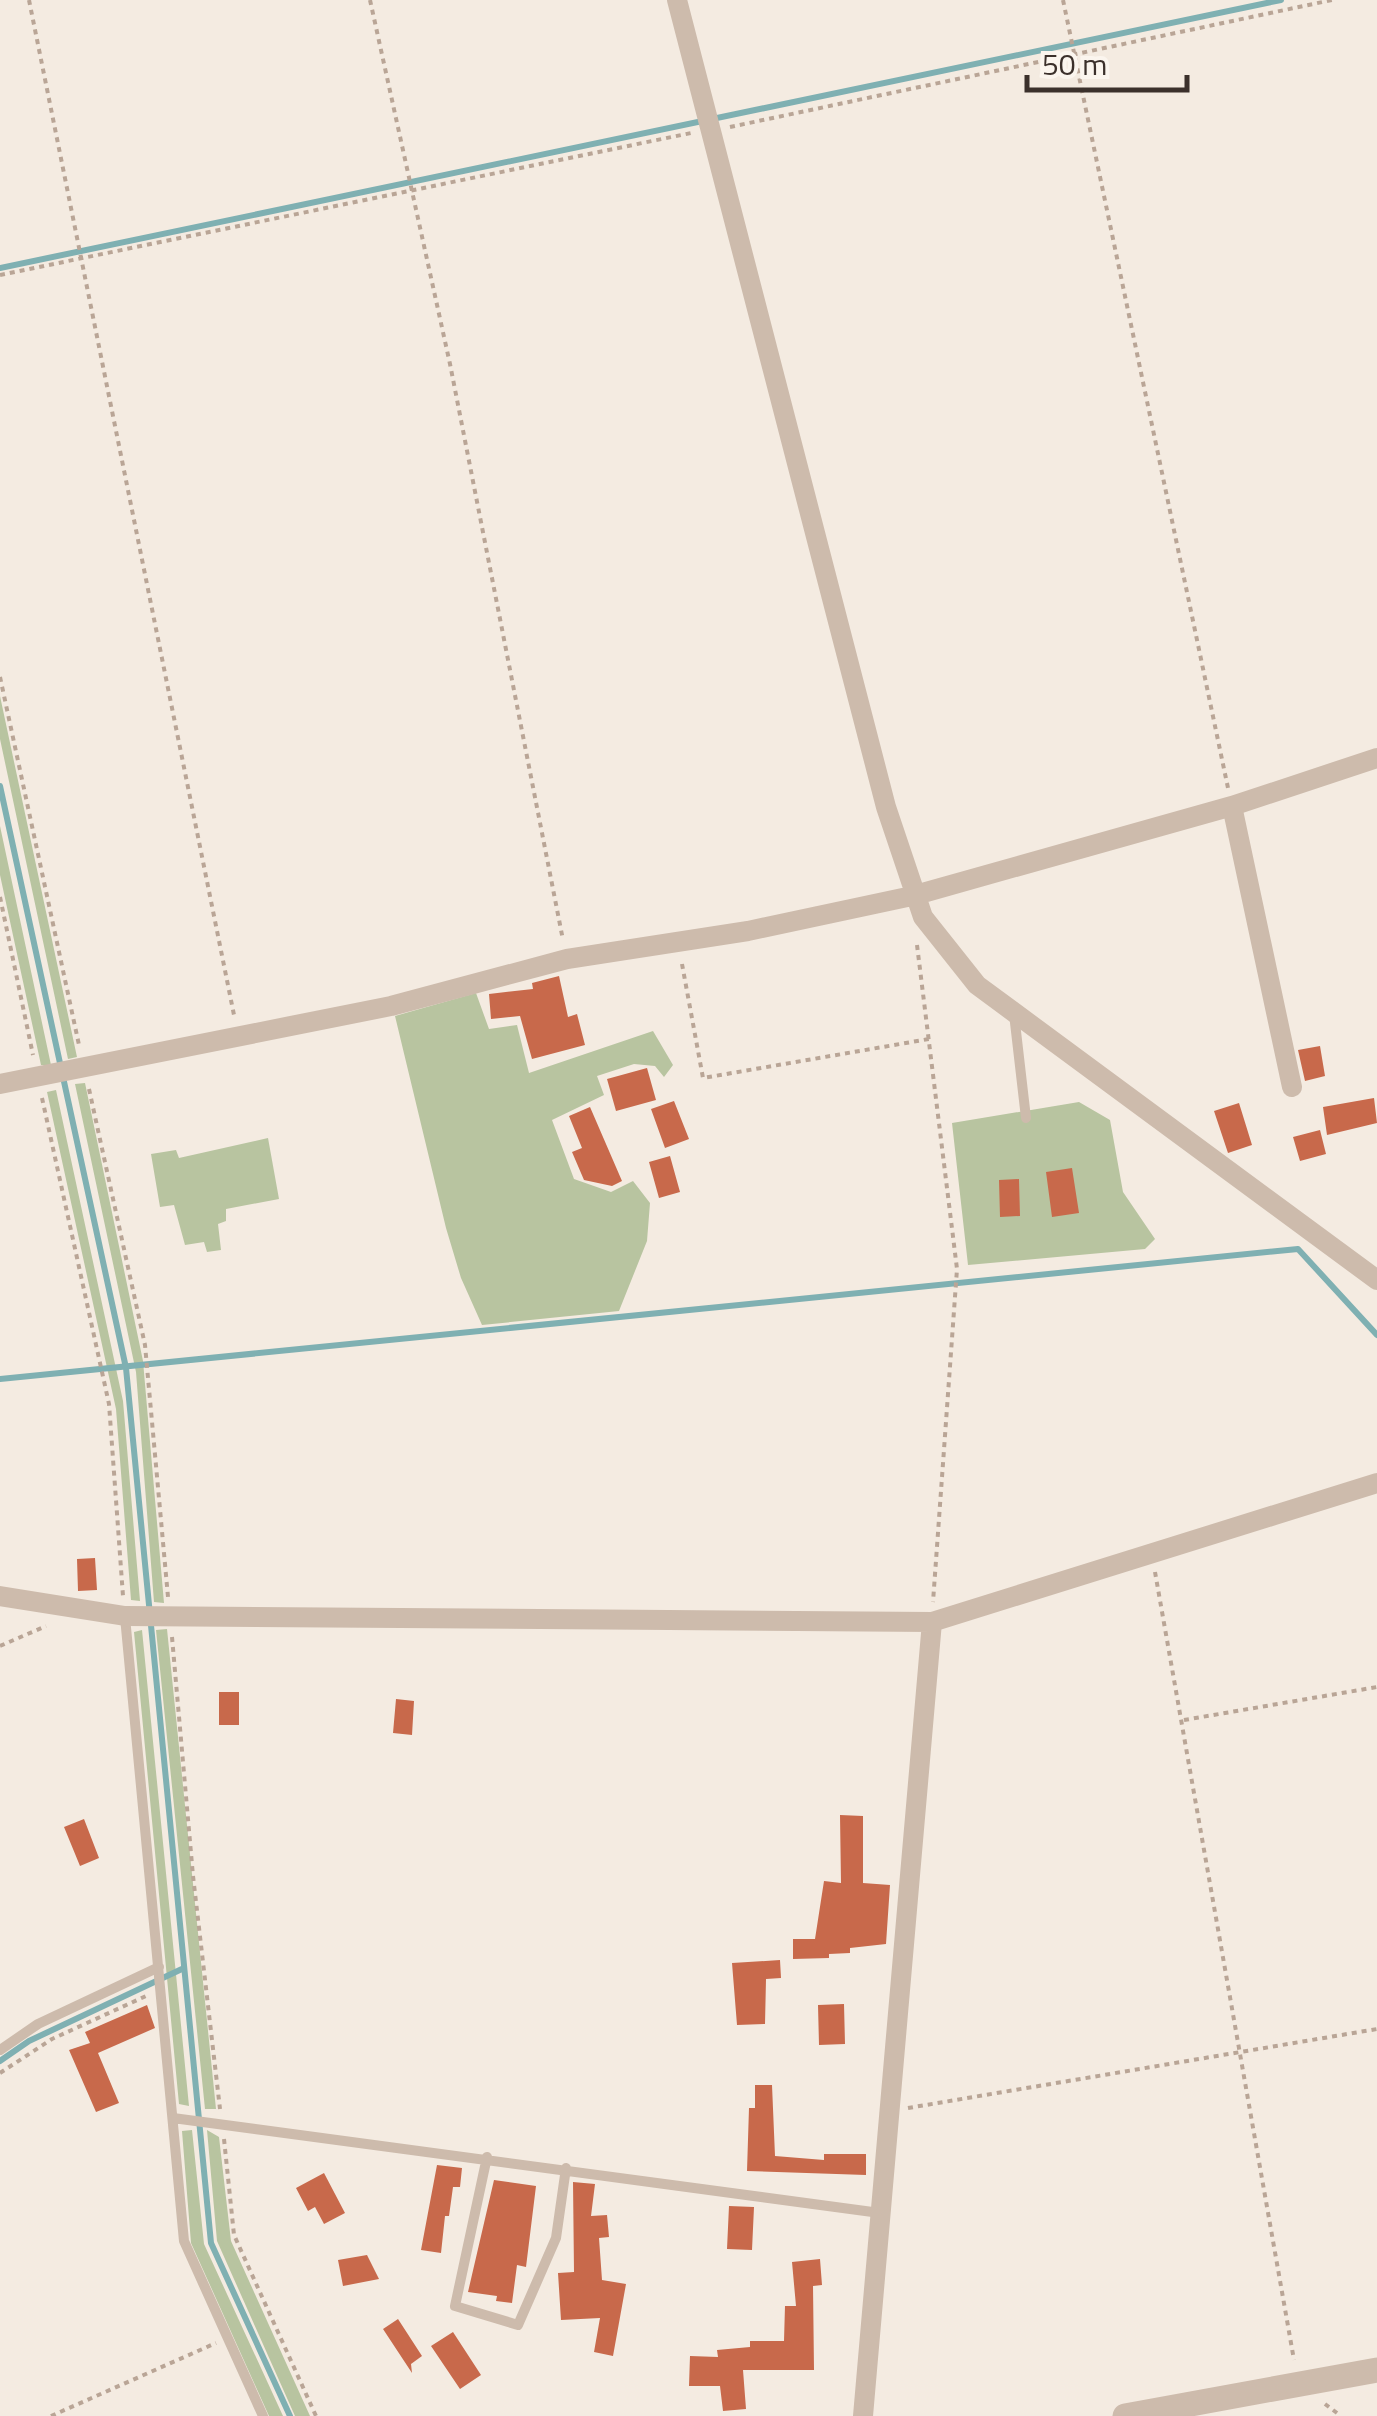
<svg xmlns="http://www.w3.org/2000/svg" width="1377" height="2416" viewBox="0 0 1377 2416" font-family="'Titillium Web',sans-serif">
<rect width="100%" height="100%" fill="#f4ebe1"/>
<path fill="#b8c4a0" d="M 0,696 L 77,1057 L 68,1059 L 0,739 Z
M 0,826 L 51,1065 L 41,1065 L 0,875 Z
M 476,993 L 489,1029 L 517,1025 L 529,1073 L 653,1031 L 673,1065 L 664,1077 L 655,1066 L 634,1064 L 597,1076 L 604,1095 L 552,1120 L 574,1179 L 611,1192 L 633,1181 L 650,1203 L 647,1241 L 619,1311 L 482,1325 L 461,1278 L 446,1228 L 395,1016 Z
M 85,1083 L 143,1361 L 164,1603 L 154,1602 L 136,1372 L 75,1084 Z
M 56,1090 L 123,1401 L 140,1601 L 131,1600 L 116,1409 L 47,1092 Z
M 1079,1102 L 1110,1120 L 1123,1192 L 1155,1239 L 1145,1249 L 968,1265 L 952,1123 Z
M 268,1138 L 279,1199 L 226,1209 L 226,1221 L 218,1224 L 221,1250 L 207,1252 L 204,1242 L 185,1245 L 174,1205 L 160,1207 L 151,1154 L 176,1150 L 179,1158 Z
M 167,1629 L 216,2109 L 205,2109 L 156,1630 Z
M 142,1630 L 189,2106 L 179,2104 L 134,1632 Z
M 192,2130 L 204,2244 L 283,2416 L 269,2416 L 191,2243 L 182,2131 Z
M 207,2130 L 219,2137 L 231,2241 L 310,2416 L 295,2416 L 217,2241 Z"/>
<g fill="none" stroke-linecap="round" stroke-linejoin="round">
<path stroke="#7fb0b2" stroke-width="6" d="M 0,268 L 1281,0
M 0,786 L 126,1368 L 211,2243 L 290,2416
M 0,1379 L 1298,1249 L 1377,1335
M 0,2061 L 29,2041 L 184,1968"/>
</g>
<path fill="#c8694b" d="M 559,976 L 568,1017 L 577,1014 L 585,1045 L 532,1059 L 520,1016 L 491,1019 L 489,994 L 533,989 L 532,983 Z
M 1320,1046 L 1325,1076 L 1305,1081 L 1298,1050 Z
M 647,1068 L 656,1100 L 616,1111 L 607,1079 Z
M 1374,1098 L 1377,1123 L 1327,1135 L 1323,1107 Z
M 674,1101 L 689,1139 L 665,1148 L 651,1109 Z
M 1239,1103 L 1252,1145 L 1228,1153 L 1214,1111 Z
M 590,1107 L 622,1181 L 612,1186 L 584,1180 L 572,1152 L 582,1148 L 569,1116 Z
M 1320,1130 L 1326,1154 L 1300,1161 L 1293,1137 Z
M 670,1156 L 680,1192 L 659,1198 L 649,1162 Z
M 1072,1168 L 1079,1213 L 1052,1217 L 1046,1172 Z
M 1019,1179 L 1020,1216 L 1000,1217 L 999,1180 Z
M 95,1558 L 97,1590 L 78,1591 L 77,1559 Z
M 219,1692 L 239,1692 L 239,1725 L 219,1725 Z
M 396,1699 L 414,1701 L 412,1735 L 393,1733 Z
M 840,1815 L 863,1816 L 863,1883 L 890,1885 L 886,1944 L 850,1948 L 850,1953 L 829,1954 L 829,1958 L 793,1959 L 793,1939 L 815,1939 L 824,1881 L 841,1883 Z
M 84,1819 L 99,1858 L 80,1866 L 64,1827 Z
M 780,1960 L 781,1978 L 766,1979 L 765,2024 L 737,2025 L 732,1963 Z
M 844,2004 L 845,2044 L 819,2045 L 818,2005 Z
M 147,2005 L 155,2028 L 98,2053 L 119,2103 L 96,2112 L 69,2050 L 90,2043 L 85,2032 Z
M 755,2085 L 772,2085 L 775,2156 L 824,2160 L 824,2154 L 866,2154 L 866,2175 L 747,2171 L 749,2108 L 755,2108 Z
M 437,2165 L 462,2168 L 460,2187 L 453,2187 L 449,2216 L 445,2216 L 441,2253 L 421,2250 Z
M 324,2173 L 345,2213 L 324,2224 L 315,2207 L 308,2211 L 296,2188 Z
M 494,2180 L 536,2186 L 526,2267 L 517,2265 L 512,2303 L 496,2301 L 497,2296 L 468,2292 Z
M 573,2182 L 595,2184 L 591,2216 L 607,2215 L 609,2237 L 599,2238 L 602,2280 L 626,2284 L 613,2356 L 594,2352 L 600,2318 L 561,2320 L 558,2273 L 574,2272 Z
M 729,2206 L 754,2207 L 752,2250 L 727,2249 Z
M 367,2255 L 379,2279 L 343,2286 L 338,2260 Z
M 820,2259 L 822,2285 L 813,2286 L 814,2370 L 743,2370 L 746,2409 L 723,2411 L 720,2386 L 689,2386 L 690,2356 L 718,2357 L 717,2350 L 750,2347 L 750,2341 L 784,2341 L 785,2306 L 796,2306 L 792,2262 Z
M 398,2319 L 422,2356 L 411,2364 L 412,2373 L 383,2329 Z
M 453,2332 L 481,2375 L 460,2389 L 431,2346 Z"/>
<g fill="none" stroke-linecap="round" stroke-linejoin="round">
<path stroke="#b9a596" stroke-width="4" stroke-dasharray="5 5" stroke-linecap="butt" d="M 29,0 L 234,1015
M 370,0 L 450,364 L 563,940
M 1063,0 L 1228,788
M 730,127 L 1332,0
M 0,275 L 691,133
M 0,677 L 79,1045
M 0,897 L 33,1055
M 917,945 L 957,1269 L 933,1602
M 682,964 L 703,1078 L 929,1039
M 89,1089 L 145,1345 L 168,1597
M 42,1098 L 109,1404 L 123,1596
M 1155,1572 L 1294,2360
M 172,1637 L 193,1876 L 220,2109
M 0,1646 L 46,1626
M 1184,1720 L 1377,1687
M 0,2073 L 52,2039 L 146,1996
M 908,2108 L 1377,2029
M 224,2139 L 234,2235 L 316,2416
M 1325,2404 L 1341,2416
M 51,2416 L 216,2343"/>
<path stroke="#cdbbac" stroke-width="10" d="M 1014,1014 L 1026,1118
M 125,1617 L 184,2241 L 263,2416
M 0,2050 L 38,2024 L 159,1967
M 173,2118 L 880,2213
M 487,2157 L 455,2306 L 518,2325 L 556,2238 L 566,2168"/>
<path stroke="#cdbbac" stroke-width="20" d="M 677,0 L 886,807 L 923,917 L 977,985 L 1377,1280
M 1232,806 L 1292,1087
M 0,1084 L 391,1006 L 567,959 L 748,931 L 912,896 L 1232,806 L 1377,758
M 0,1596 L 125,1616 L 932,1622 L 1377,1483
M 863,2416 L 932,1622"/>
<path stroke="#cdbbac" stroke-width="25" d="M 1125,2416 L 1377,2370"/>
</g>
<path d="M1027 75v15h160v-15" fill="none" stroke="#3b302b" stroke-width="5"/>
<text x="1042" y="75" font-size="30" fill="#3b302b" stroke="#fbf5ee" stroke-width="8" paint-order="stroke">50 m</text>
</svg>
